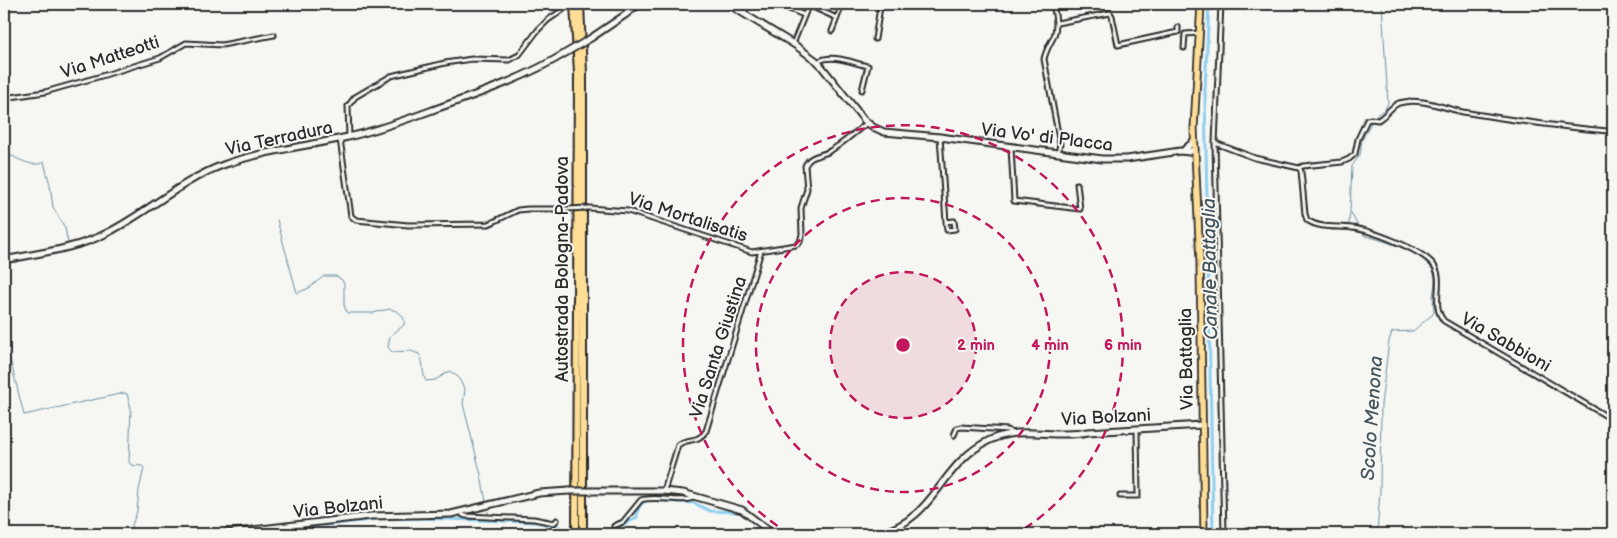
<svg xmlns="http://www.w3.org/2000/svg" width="1617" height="538" viewBox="0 0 1617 538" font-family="'Balsamiq Sans',sans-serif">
<rect width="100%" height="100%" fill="#f6f6f2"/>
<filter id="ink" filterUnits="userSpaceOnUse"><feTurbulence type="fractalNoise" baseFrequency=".02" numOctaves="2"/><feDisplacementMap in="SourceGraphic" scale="10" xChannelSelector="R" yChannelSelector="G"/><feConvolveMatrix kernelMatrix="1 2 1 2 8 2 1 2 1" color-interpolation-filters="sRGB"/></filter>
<g filter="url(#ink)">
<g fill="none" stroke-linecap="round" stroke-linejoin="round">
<path stroke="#678da2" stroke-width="1" d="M 4,90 L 10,116 L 7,122 L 4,124
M 1374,117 L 1385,109 L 1388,103 L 1382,4
M 4,152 C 15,157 32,169 44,162 L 50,185 L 53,207 L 65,228 L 68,243
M 277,220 L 297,293 L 309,288 L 324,276 L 336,276 L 342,280 L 344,284 L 344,305 L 347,313 L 373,313 L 389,309 C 397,310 406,315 404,325 L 390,336 L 388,347 L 392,352 L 411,351 L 419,354 C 425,363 421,373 426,381 L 435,380 L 450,371 L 458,377 L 465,390 L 463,404 L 481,475 L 486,502
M 1359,228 L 1350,211 L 1352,166 L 1360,155 L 1362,140 L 1372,121
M 1348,230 L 1350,213
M 1361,232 L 1365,236 C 1383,240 1429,254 1434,274 C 1436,281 1434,289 1433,297 C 1433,302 1434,307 1434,312 L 1433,314 L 1413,331 L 1392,332 L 1389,341 L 1381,405 L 1380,491 L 1377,534
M 15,262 L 69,250
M 4,335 L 24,415 L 124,393 L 127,394 L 131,408 L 129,462 L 131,465 L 142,466 L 144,468 L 139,490 L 137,511 L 131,528 L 131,534
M 487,509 L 489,515 L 547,518
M 322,525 L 323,527
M 323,530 L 324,534"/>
<path stroke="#8fcff1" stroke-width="3" d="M 1209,4 L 1205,91 L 1213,534
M 586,531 C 606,531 620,529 637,517 C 637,509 640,503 647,500 L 694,503 L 710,511 L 740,512
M 246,534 L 378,519 L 415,518 L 537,522 L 575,531"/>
<g stroke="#2b2b2b" stroke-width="7">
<path id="street" d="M 777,4 L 804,15
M 1053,4 C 1055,15 1058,25 1054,36 C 1050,44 1046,50 1044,59 L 1060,144 L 1058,153
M 1221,4 L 1215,143 L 1224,534
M 808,5 L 837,18 L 842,4
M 744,14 L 748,4
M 1057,23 L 1110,13 L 1112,16 L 1118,45 L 1178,32 L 1178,27
M 832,31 L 837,18
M 875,39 L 880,7 L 878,4
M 793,44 L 809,4
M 1184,48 L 1185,34 L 1200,33
M 818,62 C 831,53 853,63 868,66 L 862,90
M 4,98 L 45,92 L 98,77 L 160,58 L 186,43 L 222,45 L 274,35
M 349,137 L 348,106 L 355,97 L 391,76 L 445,63 L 472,59 L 509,60 L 519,55 L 538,30 L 548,20 L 564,9 L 567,4
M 940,137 L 946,222 L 947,230 L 955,229 L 954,221 L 946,222
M 340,139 L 351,216 L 356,220 L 408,225 L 489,224 L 518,210 L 528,209 L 567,209
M 1215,143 L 1255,158 L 1299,168 L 1301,171 L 1305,214 L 1307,220 C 1320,229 1337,226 1352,228 C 1371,230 1419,249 1432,263 C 1447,278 1429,304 1444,321 L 1613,420
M 1011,147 L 1014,201 L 1080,209 L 1077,184
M 1299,168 L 1303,166 L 1342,162 L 1349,159 L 1355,154 L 1358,139 L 1367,120 L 1371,119 L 1378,120 C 1386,116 1391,106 1399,103 C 1421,97 1443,108 1463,112 C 1511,120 1560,127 1608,131 L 1613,130
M 589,208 L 628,211 L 752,252 L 796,245 L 800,242 L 802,234 L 801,208 L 807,189 L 805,166 C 809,156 819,156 828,152 C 842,145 855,132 867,123
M 954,435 L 957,428 L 961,427 L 1008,430 L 1011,433
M 664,491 L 678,445 C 688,437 697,444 706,431 L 761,251
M 1120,496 L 1138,496 L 1137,430
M 461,512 L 463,515 L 466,516 L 534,519 L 554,523 L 557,520
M 614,526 L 623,522 L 641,500 C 656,495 685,504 694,497"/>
</g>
<g stroke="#2b2b2b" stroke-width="9">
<path id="secondary" d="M 728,4 L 795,45 L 818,62 L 864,120 L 873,127 L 884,132 L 940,137 L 1102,159 L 1127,159 L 1180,151 L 1189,152 L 1195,149
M 591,38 L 625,15 L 639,4
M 1185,149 L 1191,144 L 1194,140
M 4,260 C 39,253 77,249 109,232 C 148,212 182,180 223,165 C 261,151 308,146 348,137 C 379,130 408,119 438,108 C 484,92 527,77 569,51
M 593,491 L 664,491 L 683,493 L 742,510 L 768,530 L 779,534
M 219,534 L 371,516 L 451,514 L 539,493 L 569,491
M 878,534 C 937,519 939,464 990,440 C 1021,425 1055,439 1088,432 L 1202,425"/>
</g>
<g stroke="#2b2b2b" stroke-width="9">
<path id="primary" d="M 1201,4 L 1194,129 L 1200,262 L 1204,534"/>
</g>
<g stroke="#2b2b2b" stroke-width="10">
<path id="highway" d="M 574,4 L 578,73 L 576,534
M 580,4 L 583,73 L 583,534"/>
</g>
<use href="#street" stroke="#f6f6f2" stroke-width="3"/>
<use href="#secondary" stroke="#f6f6f2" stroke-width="5"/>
<use href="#primary" stroke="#fedd96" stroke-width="5.5"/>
<use href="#highway" stroke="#fedd96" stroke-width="6"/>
<g stroke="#2b2b2b" stroke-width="7" stroke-linecap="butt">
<path id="street-bridge" d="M 567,209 L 589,208"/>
</g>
<g stroke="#2b2b2b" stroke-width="9" stroke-linecap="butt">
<path id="secondary-bridge" d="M 569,51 L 591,38
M 569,491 L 593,491"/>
</g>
<use href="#street-bridge" stroke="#f6f6f2" stroke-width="3"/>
<use href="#secondary-bridge" stroke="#f6f6f2" stroke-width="5"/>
</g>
</g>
<circle cx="903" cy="345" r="73" fill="#c2185b" fill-opacity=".12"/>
<g fill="none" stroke="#c2185b" stroke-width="2.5" stroke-dasharray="9 6">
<circle cx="903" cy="345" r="73"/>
<circle cx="903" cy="345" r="147"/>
<path d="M790 534A220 220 0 1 1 1016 534"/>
</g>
<g text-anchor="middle" stroke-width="4" stroke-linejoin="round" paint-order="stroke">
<g font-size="18" fill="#2b2b2b" stroke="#f6f6f2">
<text transform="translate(110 57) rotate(-18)" y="6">Via Matteotti</text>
<text transform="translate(1047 137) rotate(7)" y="6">Via Vo' di Placca</text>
<text transform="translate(279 138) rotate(-12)" y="6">Via Terradura</text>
<text transform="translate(688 217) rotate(18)" y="6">Via Mortalisatis</text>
<text transform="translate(562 269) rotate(-90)" y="6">Autostrada Bologna-Padova</text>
<text transform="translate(1506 342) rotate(30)" y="6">Via Sabbioni</text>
<text transform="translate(718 347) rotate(-72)" y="6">Via Santa Giustina</text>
<text transform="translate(1186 359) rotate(-91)" y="6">Via Battaglia</text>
<text transform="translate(1106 417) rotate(-3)" y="6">Via Bolzani</text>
<text transform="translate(338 507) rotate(-6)" y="6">Via Bolzani</text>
</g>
<g font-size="19" font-style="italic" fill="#44545c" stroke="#f6f6f2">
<text transform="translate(1209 269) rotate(-91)" y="7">Canale Battaglia</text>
<text transform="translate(1371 418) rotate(-86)" y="7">Scolo Menona</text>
</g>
</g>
<circle cx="903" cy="345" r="8" fill="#c2185b" stroke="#f6f6f2" stroke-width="2.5"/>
<g font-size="15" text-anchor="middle" font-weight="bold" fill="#c2185b" stroke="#f6f6f2" stroke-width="4" stroke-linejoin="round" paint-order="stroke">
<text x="976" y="350">2 min</text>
<text x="1050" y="350">4 min</text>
<text x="1123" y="350">6 min</text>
</g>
<rect width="1617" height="538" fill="none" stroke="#f6f6f2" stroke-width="20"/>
<rect x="10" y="10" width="1597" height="518" fill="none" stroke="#2b2b2b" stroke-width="2" filter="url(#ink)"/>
</svg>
